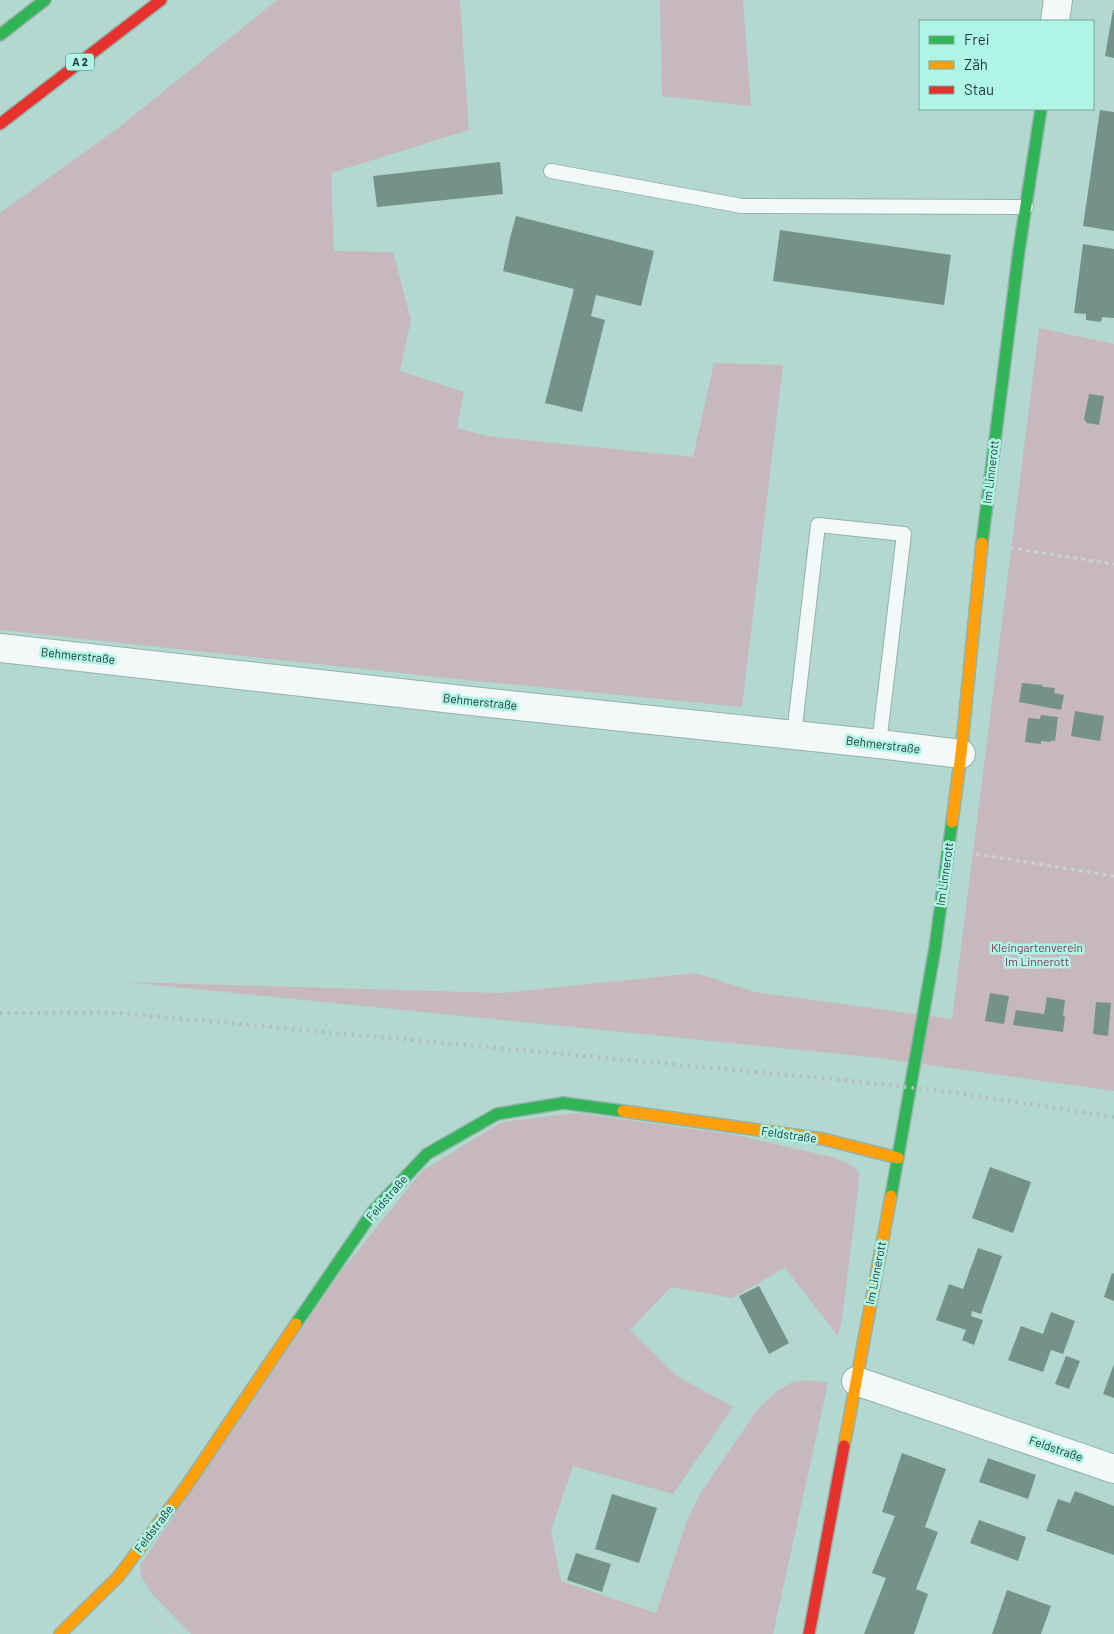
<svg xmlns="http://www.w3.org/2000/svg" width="1114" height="1634" viewBox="0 0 1114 1634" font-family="Barlow,sans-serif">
<rect width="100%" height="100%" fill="#b2d8d0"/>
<path fill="#c7b8be" d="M 277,0 L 460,0 L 469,130 L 331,173 L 334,251 L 393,252 L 411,320 L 400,371 L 464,392 L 457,428 L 487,436 L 693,457 L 714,363 L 783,365 L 742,707 L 446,678 L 0,630 L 0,213 L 118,128 Z
M 660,0 L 743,0 L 751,106 L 662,96 Z
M 1039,328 L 1114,344 L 1114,1091 L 880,1058 L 125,982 L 502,993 L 696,973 L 755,992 L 952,1019 Z
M 577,1113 L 736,1135 L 836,1158 L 850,1165 L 859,1172 L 858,1191 L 842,1319 L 838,1336 L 785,1268 L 732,1298 L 671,1287 L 630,1330 L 677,1376 L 733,1407 L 673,1494 L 573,1466 L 551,1531 L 561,1581 L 656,1613 L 686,1523 L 700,1494 L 757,1410 L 776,1392 L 792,1382 L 808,1380 L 828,1383 L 773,1634 L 191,1634 L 151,1593 L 141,1576 L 140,1565 L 340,1273 L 422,1171 L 502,1122 Z"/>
<path fill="#759288" d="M 1113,10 L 1114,10 L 1114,58 L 1105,56 Z
M 1100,110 L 1114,112 L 1114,231 L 1083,226 Z
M 500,162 L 503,194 L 377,207 L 373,176 Z
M 516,216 L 654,251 L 641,306 L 596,295 L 591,316 L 605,320 L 582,412 L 545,403 L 574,289 L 503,271 L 510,238 Z
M 780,230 L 951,255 L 944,305 L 773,281 Z
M 1083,244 L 1114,249 L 1114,318 L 1102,317 L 1101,322 L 1086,320 L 1086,314 L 1074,313 Z
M 1089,394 L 1104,396 L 1099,425 L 1087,423 L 1084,419 Z
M 1022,683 L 1042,685 L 1043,687 L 1055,688 L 1054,693 L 1064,695 L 1061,710 L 1019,702 Z
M 1075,711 L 1104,716 L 1100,741 L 1071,736 Z
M 1041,715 L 1058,717 L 1055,741 L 1052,740 L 1051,742 L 1041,741 L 1041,744 L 1025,742 L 1028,718 L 1040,719 Z
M 990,993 L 1009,996 L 1004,1024 L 985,1021 Z
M 1047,997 L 1065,1000 L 1063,1016 L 1065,1017 L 1063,1032 L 1013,1025 L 1016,1010 L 1044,1014 Z
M 1096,1002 L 1111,1003 L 1108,1036 L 1093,1034 Z
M 990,1167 L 1031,1182 L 1013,1233 L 972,1218 Z
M 978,1248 L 1002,1256 L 981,1314 L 972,1311 L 971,1316 L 983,1320 L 974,1345 L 962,1340 L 966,1330 L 936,1320 L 949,1284 L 963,1289 Z
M 1112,1273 L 1114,1274 L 1114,1301 L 1104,1297 Z
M 759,1286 L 789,1343 L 769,1354 L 739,1296 Z
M 1051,1312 L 1075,1321 L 1063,1354 L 1051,1350 L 1043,1372 L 1008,1360 L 1021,1326 L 1043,1334 Z
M 1066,1356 L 1080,1361 L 1069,1389 L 1055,1384 Z
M 1114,1364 L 1114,1398 L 1103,1394 Z
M 902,1453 L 946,1469 L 925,1527 L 938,1532 L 916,1589 L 928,1594 L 914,1634 L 864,1634 L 886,1578 L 872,1573 L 895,1516 L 882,1512 Z
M 988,1458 L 1036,1475 L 1028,1499 L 979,1482 Z
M 1075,1491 L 1114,1506 L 1114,1555 L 1046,1531 L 1058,1499 L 1070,1503 Z
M 612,1494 L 657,1508 L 639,1563 L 595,1549 Z
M 979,1520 L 1026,1537 L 1018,1561 L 970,1543 Z
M 576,1553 L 611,1564 L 602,1592 L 567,1580 Z
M 1007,1590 L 1051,1606 L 1041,1634 L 992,1634 Z"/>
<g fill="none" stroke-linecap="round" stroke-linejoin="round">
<g stroke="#94b2ac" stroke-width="16">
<path id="lane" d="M 551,171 L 742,206 L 1026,207
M 794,735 L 818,525 L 904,534 L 879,744"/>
</g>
<g stroke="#94b2ac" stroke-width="30">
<path id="street" d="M 1055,21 L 1058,0
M 0,648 L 462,700 L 879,744 L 961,754
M 856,1381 L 1114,1469"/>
</g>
<g stroke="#94b2ac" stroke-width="14">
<path id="fast" d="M 0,35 L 45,0
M 982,543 L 1019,250 L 1041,109
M 891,1196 L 935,948 L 952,822
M 296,1324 L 374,1210 L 427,1154 L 497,1114 L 563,1103 L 623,1111"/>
</g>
<g stroke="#94b2ac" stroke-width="14">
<path id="slow" d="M 952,822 L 961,754 L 982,543
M 623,1111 L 823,1139 L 898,1158
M 844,1446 L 891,1196
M 60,1634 L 118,1577 L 185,1488 L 296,1324"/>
</g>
<g stroke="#94b2ac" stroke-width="14">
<path id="jam" d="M 0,124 L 161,0
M 809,1634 L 844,1446"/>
</g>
<path stroke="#c7d3d0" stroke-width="3" stroke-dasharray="4 4" stroke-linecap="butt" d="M 1010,548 L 1114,564
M 976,854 L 1114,876
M 137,1598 L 175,1634"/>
<use href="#lane" stroke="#f3f9f8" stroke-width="14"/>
<use href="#street" stroke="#f3f9f8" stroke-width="28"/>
<use href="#fast" stroke="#30b455" stroke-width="11"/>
<use href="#slow" stroke="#ff9f0a" stroke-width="11"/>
<use href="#jam" stroke="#e5322d" stroke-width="11"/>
<path stroke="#b4bebc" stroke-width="4" stroke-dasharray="2.5 5" stroke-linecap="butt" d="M 0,1013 L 120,1013 L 854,1081 L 957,1093 L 1114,1117"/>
</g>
<g text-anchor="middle" stroke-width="5" stroke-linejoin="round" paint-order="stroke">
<rect fill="#b0f4e5" stroke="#486f67" stroke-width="1" x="66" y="53.5" width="28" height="17" rx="4"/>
<g font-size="11" font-weight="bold" fill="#1b3631">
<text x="80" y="66">A 2</text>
</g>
<g font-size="12" fill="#1b3631" stroke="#b0f4e5">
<text transform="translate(991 472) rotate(-83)" y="4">Im Linnerott</text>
<text transform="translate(78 656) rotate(6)" y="4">Behmerstraße</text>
<text transform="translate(480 702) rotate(6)" y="4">Behmerstraße</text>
<text transform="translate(883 745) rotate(7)" y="4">Behmerstraße</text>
<text transform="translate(945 874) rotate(-82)" y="4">Im Linnerott</text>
<text transform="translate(789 1135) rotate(8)" y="4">Feldstraße</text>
<text transform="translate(387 1198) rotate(-49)" y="4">Feldstraße</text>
<text transform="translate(876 1273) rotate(-79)" y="4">Im Linnerott</text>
<text transform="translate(1056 1449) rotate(19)" y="4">Feldstraße</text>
<text transform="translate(154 1529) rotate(-53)" y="4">Feldstraße</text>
</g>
<g font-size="12" fill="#843552" stroke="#b0f4e5">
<text x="1037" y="952">Kleingartenverein<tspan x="1037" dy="14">Im Linnerott</tspan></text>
</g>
</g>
<rect x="919" y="20" width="175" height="90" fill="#b0f4e5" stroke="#74a89d"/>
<rect x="929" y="36" width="25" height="8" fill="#30b455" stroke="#74a89d"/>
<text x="964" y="45" font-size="15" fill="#1b3631">Frei</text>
<rect x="929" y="61" width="25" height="8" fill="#ff9f0a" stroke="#74a89d"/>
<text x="964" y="70" font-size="15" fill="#1b3631">Zäh</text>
<rect x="929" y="86" width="25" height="8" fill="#e5322d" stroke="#74a89d"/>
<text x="964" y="95" font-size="15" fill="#1b3631">Stau</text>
</svg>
